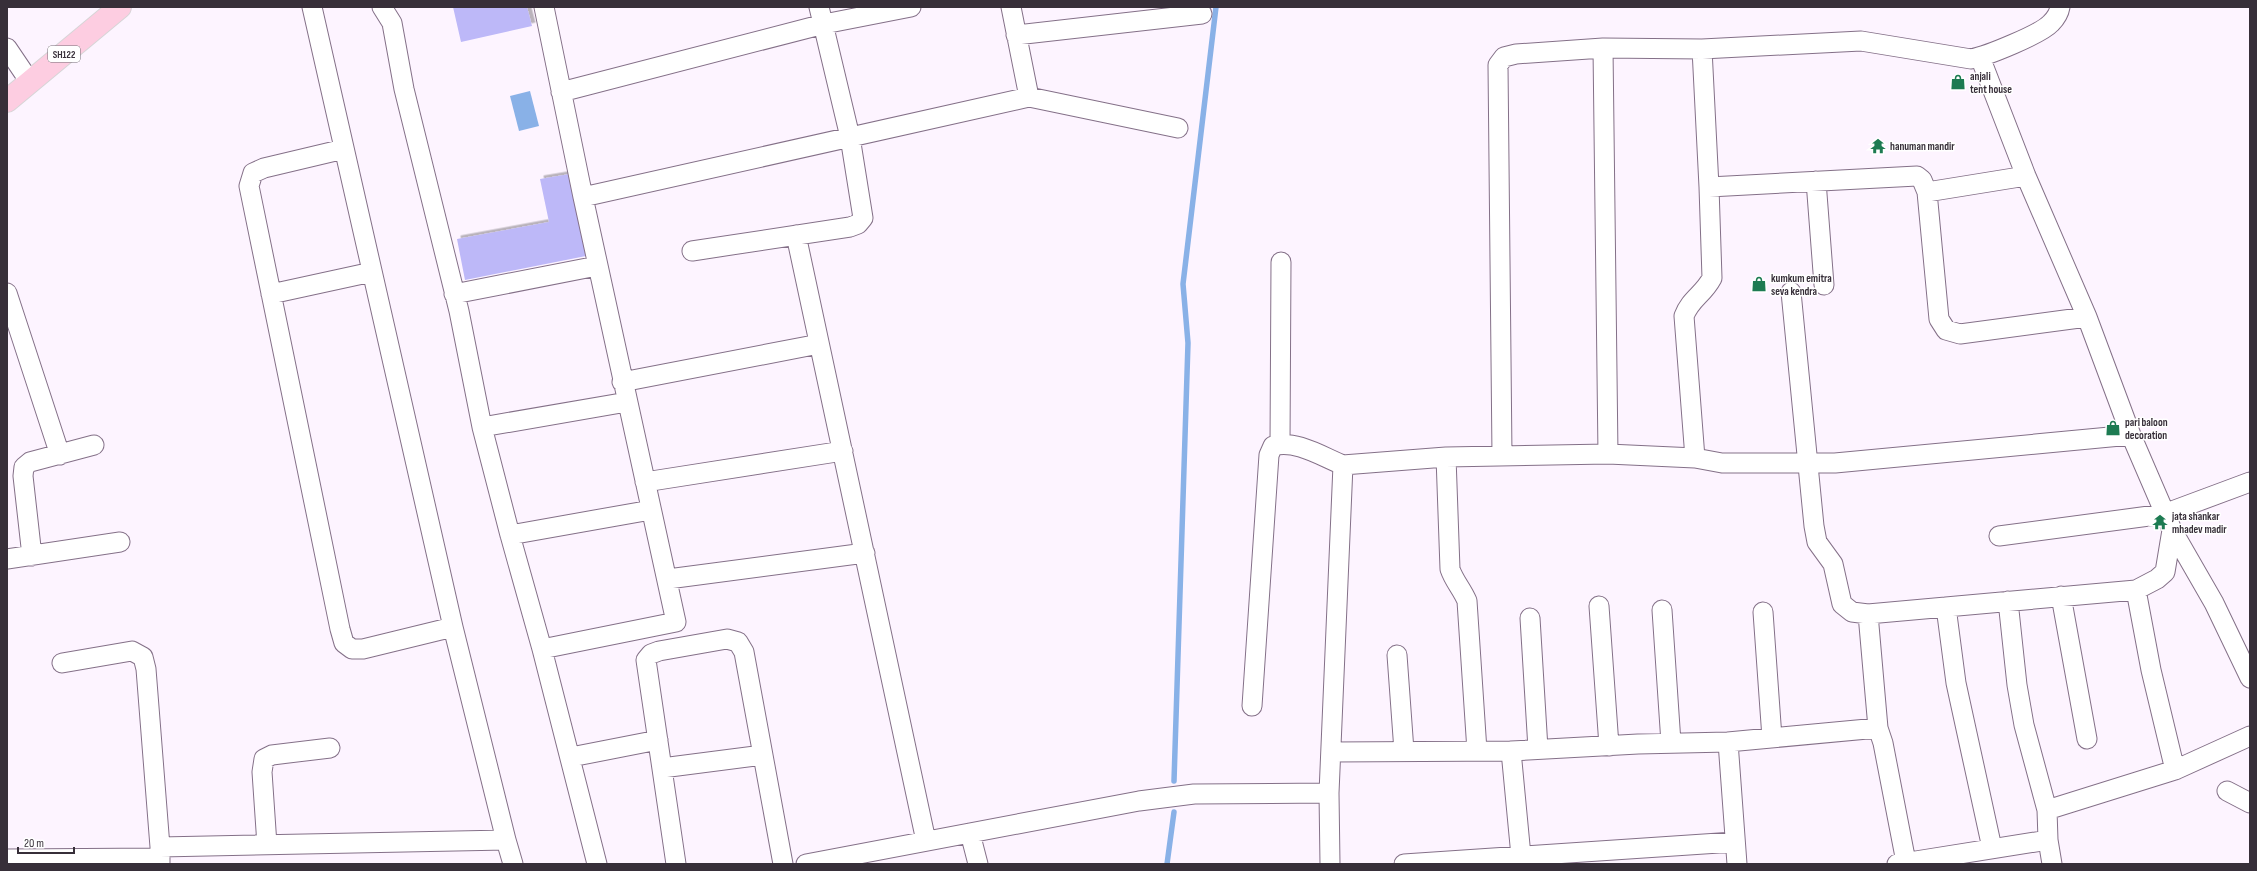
<svg xmlns="http://www.w3.org/2000/svg" width="2257" height="871" viewBox="0 0 2257 871" font-family="'Sofia Sans Condensed',sans-serif">
<defs>
<filter id="shadow"><feDropShadow dx="3.5" dy="-3.5" stdDeviation="0" flood-color="#0004"/></filter>
</defs>
<rect width="100%" height="100%" fill="#fdf4ff"/>
<path fill="#89b1e7" d="M 530,91 L 539,126 L 519,131 L 510,96 Z"/>
<g fill="none" stroke-linecap="round" stroke-linejoin="round">
<path stroke="#89b1e7" stroke-width="5.5" d="M 1174,781 L 1188,343 L 1183,284 L 1216,7
M 1167,864 L 1174,812"/>
</g>
<path fill="#bdb8f8" filter="url(#shadow)" d="M 453,7 L 527,7 L 532,26 L 461,42 Z
M 570,174 L 586,256 L 465,280 L 457,239 L 549,222 L 540,179 Z"/>
<g fill="none" stroke-linecap="round" stroke-linejoin="round">
<g stroke="#847088" stroke-width="21">
<path id="minor" d="M 382,7 L 392,23 L 404,89 L 459,311 L 482,427 L 510,535 L 651,510
M 544,7 L 583,197 L 1029,97 L 1011,7
M 1016,35 L 1202,14
M 7,48 L 30,82
M 1702,49 L 1709,187
M 561,92 L 824,24 L 911,7
M 1029,97 L 1178,128
M 344,149 L 264,168 L 253,173 L 249,186 L 340,629 L 344,643 L 352,649 L 363,649 L 453,627
M 1816,181 L 1824,285
M 1927,192 L 2026,176
M 583,197 L 676,622 L 542,649 L 597,864
M 796,235 L 926,841
M 692,251 L 850,227 L 858,224 L 863,218 L 850,137 L 819,7
M 1791,292 L 1814,526 L 1817,542 L 1833,564 L 1842,604 L 1852,612 L 1868,614 L 2136,590 L 2157,579 L 2165,572 L 2172,530 L 2131,435
M 7,293 L 60,455
M 271,294 L 372,272
M 454,294 L 597,266
M 622,382 L 819,344
M 482,427 L 627,402
M 1280,444 L 1281,262
M 1608,454 L 1695,458 L 1684,316 C 1691,298 1703,295 1712,278 L 1709,187 L 1917,176 L 1922,180 L 1927,192 L 1939,319 L 1946,330 L 1960,334 L 2087,317 L 2026,176 L 1980,57
M 1502,456 L 1498,65 L 1504,57 L 1516,54 L 1603,48
M 1446,457 L 1450,569 C 1454,581 1462,589 1467,601 L 1477,751
M 1695,458 L 1722,463 L 1835,463 L 2131,435 L 2087,317
M 645,482 L 843,451
M 2172,530 L 2214,603 L 2250,678
M 510,535 L 542,649
M 1999,536 L 2164,514 L 2250,482
M 32,556 L 23,476 L 24,467 L 30,462 L 94,445
M 7,559 L 120,542
M 668,579 L 865,553
M 2136,590 L 2151,670 L 2175,770
M 2061,596 L 2087,739
M 2008,601 L 2017,685 L 2024,725 L 2047,810 L 2175,770 L 2250,736
M 1599,606 L 1609,746
M 1946,607 L 1956,683 L 1992,848
M 1662,610 L 1671,743
M 1763,612 L 1772,738
M 1868,614 L 1878,728
M 1530,618 L 1538,749
M 1397,655 L 1404,751
M 62,663 L 132,651 L 143,657 L 146,669 L 160,847 L 160,864
M 1252,706 L 1269,455 L 1273,446 C 1295,439 1323,457 1343,465
M 1728,742 L 1878,728 L 1883,743 L 1906,862
M 1511,751 L 1521,856
M 1332,752 L 1511,751 L 1638,744 L 1728,742 L 1737,864
M 571,757 L 658,740
M 662,768 L 763,755
M 2227,791 L 2250,803
M 1329,793 L 1330,864
M 2047,810 L 2048,840 L 2052,864
M 970,833 L 978,864
M 506,840 L 513,864
M 267,845 L 262,772 L 264,759 L 272,755 L 330,748
M 160,847 L 506,840 L 453,627 L 312,7
M 7,859 L 160,858
M 676,864 L 646,660 L 651,654 L 659,651 L 727,639 L 738,642 L 744,652 L 783,864
M 806,864 L 1139,801 L 1194,794 L 1329,793 L 1343,465 L 1446,457 L 1608,454 L 1603,48 L 1702,49 L 1861,41 L 1971,59 C 1987,56 2041,34 2051,23 C 2055,19 2059,13 2060,7
M 1404,864 L 1734,842
M 1897,864 L 2048,840"/>
</g>
<g stroke="#d7d5d7" stroke-width="24">
<path id="major" d="M 7,101 L 120,7"/>
</g>
<use href="#minor" stroke="#fff" stroke-width="19"/>
<use href="#major" stroke="#fdcde1" stroke-width="22"/>
</g>
<defs>
<g id="shop-bare" transform="scale(1.2)"><path d="M-5-2.5h2.3a2.7 3.5 0 0 1 5.4 0H5L5.5 6h-11ZM-1.5-2.5h3a1.5 2.3 0 0 0-3 0Z" fill="#1d7b52" stroke="#fff" stroke-width="2.5" paint-order="stroke"/></g>
<g id="temple-bare" transform="scale(1.2)"><path d="M0-6L5-2H3V0L6.5 2.5H4V6H1.5V3h-3V6H-4V2.5H-6.5L-3 0V-2H-5Z" fill="#1d7b52" stroke="#fff" stroke-width="2.5" paint-order="stroke"/></g>
</defs>
<g fill-rule="evenodd">
<use href="#shop-bare" x="1958" y="82"/>
<use href="#temple-bare" x="1878" y="146"/>
<use href="#shop-bare" x="1759" y="284"/>
<use href="#shop-bare" x="2113" y="428"/>
<use href="#temple-bare" x="2160" y="522"/>
</g>
<g text-anchor="middle" stroke-width="3" stroke-linejoin="round" paint-order="stroke">
<rect fill="#fff" stroke="#736d74" stroke-width="1" x="48" y="46" width="32" height="16" rx="3"/>
<g font-size="10" font-weight="bold" fill="#372f39">
<text x="64" y="58">SH122</text>
</g>
<g font-size="11" font-weight="bold" fill="#372f39" stroke="#fff" text-anchor="start">
<text x="1970" y="80">anjali<tspan x="1970" dy="13">tent house</tspan></text>
<text x="1890" y="150">hanuman mandir</text>
<text x="1771" y="282">kumkum emitra<tspan x="1771" dy="13">seva kendra</tspan></text>
<text x="2125" y="426">pari baloon<tspan x="2125" dy="13">decoration</tspan></text>
<text x="2172" y="520">jata shankar<tspan x="2172" dy="13">mhadev madir</tspan></text>
</g>
</g>
<rect width="2257" height="871" fill="none" stroke="#372f39" stroke-width="16"/>
<path d="M18 847v6h56v-6" fill="none" stroke="#372f39" stroke-width="2"/>
<text x="24" y="847" font-size="12" fill="#372f39" stroke="#ffffff" stroke-width="3" paint-order="stroke">20 m</text>
</svg>
